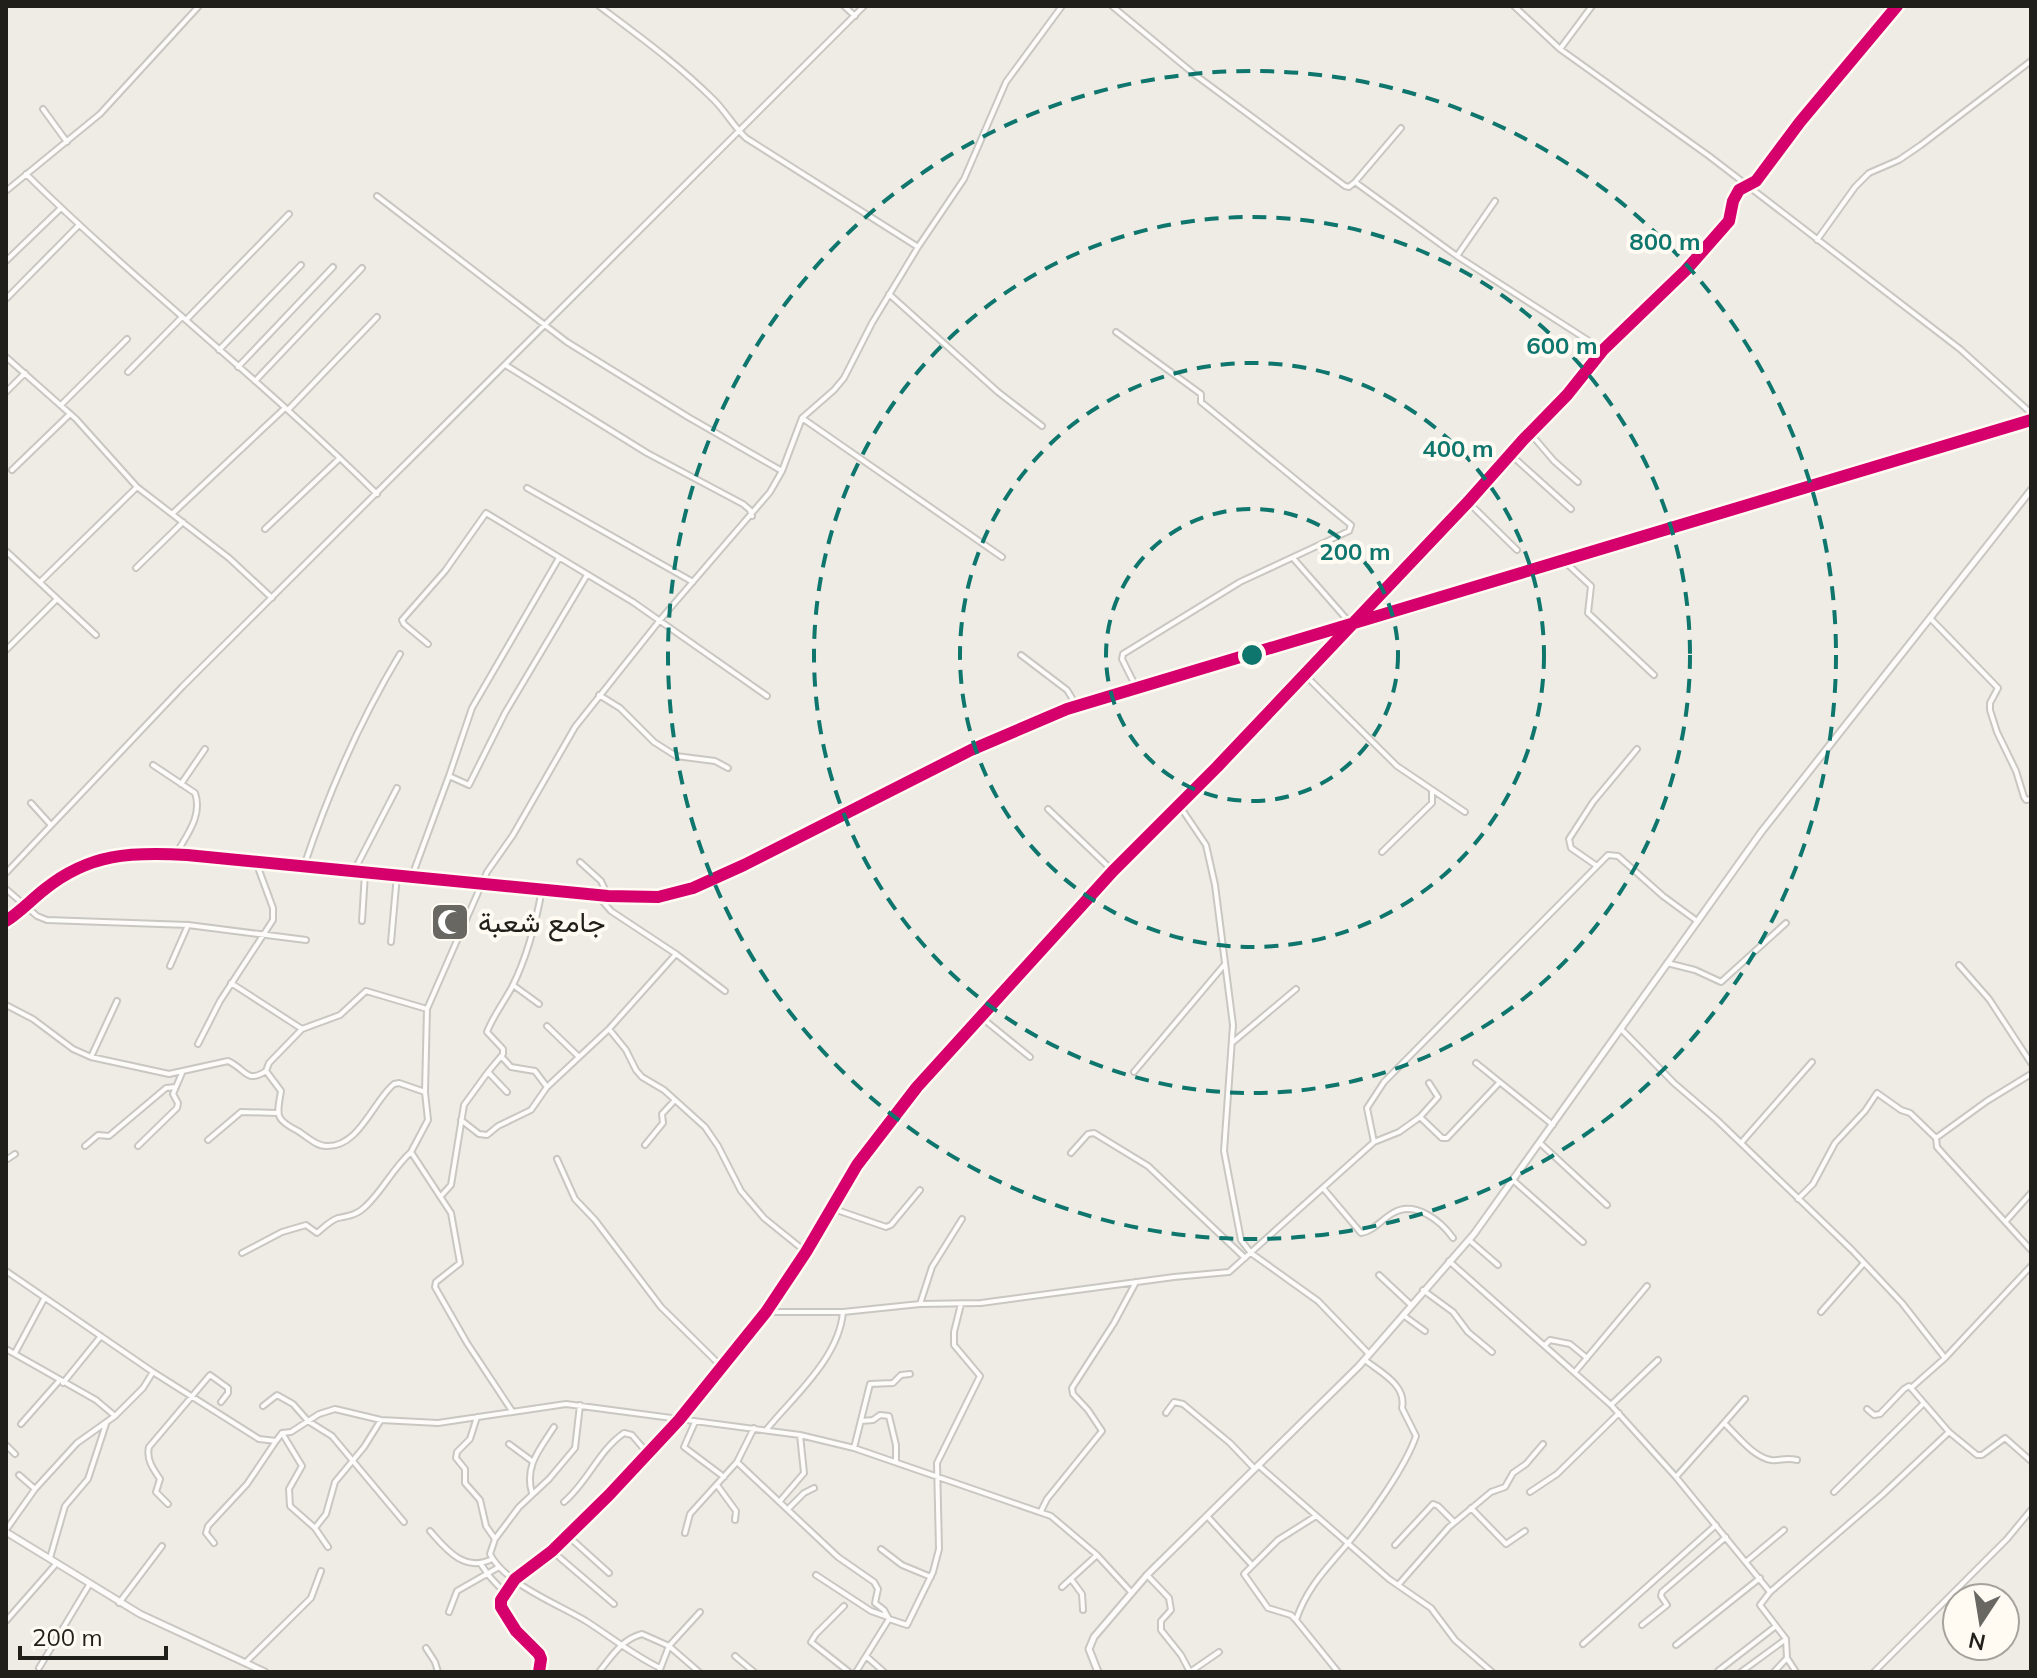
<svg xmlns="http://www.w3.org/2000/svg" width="2037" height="1678" viewBox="0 0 2037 1678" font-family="Mulish,Vazirmatn,sans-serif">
<rect width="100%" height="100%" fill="#efece5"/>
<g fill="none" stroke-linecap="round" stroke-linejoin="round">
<g stroke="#c9c7c2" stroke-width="8">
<path id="minor" d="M 599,6 C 639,36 679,65 714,100 C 726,112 734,127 746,138 L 918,247
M 844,6 L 855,16
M 1112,6 L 1194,74 L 1345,186 L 1349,187 L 1355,182 L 1401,128
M 1514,6 L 1560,49 L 1709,156 L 1960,349 L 2031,413
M 1560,49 L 1592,6
M 43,109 L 67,142
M 26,174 C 139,285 265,383 377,494
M 1355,182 L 1457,256 L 1603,350
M 6,191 L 100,114 L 199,6
M 377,196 L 567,342 L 688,417 L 782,471
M 1817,240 L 1855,187 L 1869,173 L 1899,160 L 1921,145 L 2031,61
M 1457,256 L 1495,201
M 6,261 L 61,208
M 889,294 L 998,392 L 1042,426
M 6,299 L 79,225
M 186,320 L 289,214
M 1116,332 L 1201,394 L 1201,402 L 1351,525 L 1349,531 L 1240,582 L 1123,654 L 1122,659 L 1136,687
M 219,350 L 301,265
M 6,357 L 76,419 L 137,487 L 229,558 L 272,598
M 507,366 L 647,453 L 743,504 L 750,510 L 752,516
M 238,367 L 333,267
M 128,372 L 182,317
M 255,381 L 362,268
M 6,392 L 25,373
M 61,405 L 127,339
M 288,410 L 377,317
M 802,418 L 1002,557
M 1530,433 L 1554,461 L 1578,482
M 1510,454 L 1571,509
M 12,470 L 70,414
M 527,488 L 693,582
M 1468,502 L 1517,550
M 172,514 L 285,408
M 265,529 L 340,458
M 6,551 L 96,635
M 1293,558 L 1350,623
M 1563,560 L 1591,586 L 1588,613 L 1654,675
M 136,568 L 183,522
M 40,582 L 137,487
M 1930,618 L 1998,688 L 1990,703 L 1990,710 L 1997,732 L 2016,771 L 2024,797 L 2026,800 L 2031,799
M 428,644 L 404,624 L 402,620 L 445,571 L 486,513 L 633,602 L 767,696
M 6,650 L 57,599
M 1021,655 L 1067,690 L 1077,706
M 1304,674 L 1397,766 L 1465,812
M 599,695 L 620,708 L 654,742 L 676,756 L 715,761 L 728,768
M 153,765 L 195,793 C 203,816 186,836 176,854
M 449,776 L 472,708 L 559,558
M 181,784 L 205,749
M 31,803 L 50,824
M 1179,805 L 1206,845 L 1215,885 L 1233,1025 L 1224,1151 L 1241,1240 L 1251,1253 L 1318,1301 L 1369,1354
M 1048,809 L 1113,871
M 1382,852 L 1432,803 L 1432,790
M 580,862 L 601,881 L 608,896
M 304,866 C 329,791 359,722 400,654
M 1597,866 L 1571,848 L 1569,839 L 1593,802 L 1637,749
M 354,871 L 397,788
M 6,873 L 183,686 L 864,6
M 412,876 L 449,776 L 469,785 L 505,713 L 587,575
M 6,889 L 37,916 L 47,920 L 188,925 L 306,940
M 597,895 L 611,911 L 676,954 L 609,1029 L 626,1050 L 636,1070 L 642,1077 L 664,1090 L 705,1127 L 718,1146 L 741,1191 L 764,1218 L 806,1252
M 362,921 L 365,873
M 391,942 L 397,875
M 676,954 L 725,991
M 1667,963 L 1695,970 L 1721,982 L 1786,923
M 1959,965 L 1989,999 L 2031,1063
M 170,966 L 188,925
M 513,985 L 539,1004
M 6,1005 L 33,1019 L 73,1049 L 91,1057 L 169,1074 L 228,1061 C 246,1069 246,1084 266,1071 L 269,1063 L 302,1029 L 231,983
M 427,1009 L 425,1092 L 428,1120 L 411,1152 L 451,1213 L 460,1263 L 436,1282 L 435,1287 L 467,1343 L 512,1411
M 982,1018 L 1030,1057
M 547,1026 L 579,1057
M 302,1029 L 340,1015 L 366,991 L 427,1009 L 487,872 L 513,835 L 575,727 L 660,620 L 770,492 L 782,471 L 802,418 L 834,390 L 844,378 L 872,323 L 918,247 L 964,179 L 1006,82 L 1062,6
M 1621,1029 L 1674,1083 L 1717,1120 L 1852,1250 L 1902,1303 L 1945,1358 L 1911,1388 L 1909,1386 L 1904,1389 L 1880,1414 L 1874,1415 L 1867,1409
M 1233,1042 L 1296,989
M 198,1044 L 220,1001 L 273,920 L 273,908 L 256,862
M 91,1057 L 117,1001
M 502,1057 L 511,1067 L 535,1071 L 547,1087
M 1476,1063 L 1553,1125
M 266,1071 L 281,1091 C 277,1115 274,1119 298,1131 C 306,1136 316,1146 326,1146 C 359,1148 373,1101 394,1084 L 399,1083 L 425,1092
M 1134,1072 L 1225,964
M 507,1092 L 488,1072 L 503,1054 L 503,1049 L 487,1032 C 493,1016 504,1002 512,987 C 528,955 536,923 542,889
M 1420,1117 L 1438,1097 L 1429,1083
M 461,1120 L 479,1134 L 487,1135 L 498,1126 L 531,1110 L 547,1087 L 609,1029
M 1936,1138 L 1987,1101 L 2031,1074
M 208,1140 L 241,1112 L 277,1113
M 1374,1142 L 1367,1108 L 1384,1082 L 1608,855 L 1618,856 L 1663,896 L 1697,921
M 1540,1143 L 1607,1205
M 1741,1143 L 1812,1062
M 645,1145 L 663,1123 L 662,1114 L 675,1100
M 85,1146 L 98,1135 L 109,1136 L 166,1088 L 176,1087
M 138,1146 L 177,1108 L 178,1103 L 173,1094 L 182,1073
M 1071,1153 L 1088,1134 L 1094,1133 L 1148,1166 L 1245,1258
M 557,1159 L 575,1199 L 595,1220 L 661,1307 L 722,1367
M 6,1160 L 15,1154
M 1514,1181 L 1583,1242
M 1323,1188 L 1361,1233 C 1374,1231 1382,1219 1393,1213 C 1415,1200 1441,1221 1453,1238
M 441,1196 L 451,1185 L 464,1105 L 488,1072
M 1798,1199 L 1813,1184 L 1835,1143 L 1865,1111 L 1877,1093 L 1901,1110 L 1910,1113 L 1936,1138 L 1937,1147 L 1945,1156 L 2031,1250
M 831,1208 L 886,1227 L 891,1225 L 920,1190
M 2006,1221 L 2031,1193
M 1469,1240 L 1498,1265
M 242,1253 L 282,1232 L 306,1225 L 317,1233 C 323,1228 331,1220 338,1218 C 349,1216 357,1215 366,1206 C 384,1189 393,1168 411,1152
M 1449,1261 L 1611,1405 L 1676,1477 L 1770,1592
M 6,1271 L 153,1372 L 259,1439 L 276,1441 L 282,1433 L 291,1432 L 319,1414 L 335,1409 L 381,1420 L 438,1423 L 566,1404 L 800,1435 L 854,1448 L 1051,1516 L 1097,1555 L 1131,1592
M 1379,1275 L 1411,1305
M 1423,1290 L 1453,1312 L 1468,1332 L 1492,1352
M 920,1304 L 932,1267 L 962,1219
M 766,1312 L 843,1312 L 920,1304 L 981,1303 L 1174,1277 L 1229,1272 L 1374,1142 L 1399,1132 L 1420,1117 L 1442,1138 L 1447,1138 L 1499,1083
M 1821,1312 L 1864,1263
M 1403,1315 L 1425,1331
M 1545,1345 L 1550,1340 L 1570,1344 L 1587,1358
M 6,1349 L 96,1400 L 115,1416
M 15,1353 L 44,1299
M 1945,1358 L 2031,1266
M 1575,1372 L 1647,1286
M 63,1383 L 101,1336
M 580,1405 L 575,1448 L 549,1479 L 519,1507 L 495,1539 L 490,1554 C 505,1584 558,1604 586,1621 C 611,1637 633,1655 660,1668
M 1611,1405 L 1658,1360
M 263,1406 L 277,1395 L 293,1404 L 308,1421 L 332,1436 L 404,1522
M 1166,1413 L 1174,1402 L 1183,1404 L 1230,1443 L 1254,1468
M 477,1417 L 470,1439 L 457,1452 L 456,1458 L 465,1469 L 465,1483 L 480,1500 L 486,1526 L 495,1539
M 861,1421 L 873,1420 L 880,1415 L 889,1416 L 896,1445 L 896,1462
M 695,1422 L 684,1447 L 724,1477
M 1724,1423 L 1745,1399
M 21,1424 L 59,1381
M 754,1428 L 737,1462 L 838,1557 L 874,1582 L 878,1589 L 875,1603 L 884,1610 L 889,1619
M 767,1429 C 794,1396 839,1358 843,1312
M 1949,1432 L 1977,1455 L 1982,1455 L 2005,1438 L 2031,1461
M 282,1433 L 302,1466 L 289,1489 L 290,1506 L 315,1528 L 328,1547
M 509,1444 L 532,1461
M 6,1445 L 15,1454
M 854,1448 L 870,1384 L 893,1383 L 901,1375 L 910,1374
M 1258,1465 L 1389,1579 L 1431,1608 L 1455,1640 L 1492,1672
M 19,1475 L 35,1489
M 1676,1477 L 1724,1423 C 1737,1435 1753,1457 1771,1460 C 1781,1461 1785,1457 1797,1460
M 717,1485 L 736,1511 L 735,1520
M 1530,1492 L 1557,1474 L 1619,1413
M 1834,1492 L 1923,1404
M 532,1493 C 524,1466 540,1449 554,1427
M 780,1501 L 804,1473 L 800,1435
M 564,1502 C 588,1482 598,1451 624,1433 L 632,1435 L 649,1455
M 168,1504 L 156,1492 L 160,1479 C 153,1469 146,1459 149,1447 L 210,1375 L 228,1388 L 228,1393 L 221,1402
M 1471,1508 L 1506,1544 L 1525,1531
M 788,1509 L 804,1493 L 814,1488
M 1041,1511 L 1047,1499 L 1102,1431 L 1088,1410 L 1073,1394 L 1072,1388 L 1114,1323 L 1136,1282
M 1207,1516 L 1251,1564
M 1316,1516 L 1278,1540 L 1244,1574 L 1268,1608 L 1291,1615 L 1296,1620 L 1338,1672
M 315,1528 L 326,1514 L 335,1482 L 364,1447 L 381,1420
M 6,1530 L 35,1489 L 77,1443 L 115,1416 L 143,1388 L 153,1372
M 430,1531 C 446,1549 464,1573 492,1559
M 685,1533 L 690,1514 L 737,1462
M 568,1536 L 609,1573
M 214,1543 L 206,1533 L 208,1526 L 247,1484 L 276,1441
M 1395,1545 L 1433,1504 L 1438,1506 L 1454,1522
M 881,1549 L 902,1565 L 931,1577
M 552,1551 L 614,1604
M 50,1558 L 65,1506 L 88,1479 L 106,1424
M 1747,1561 L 1784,1530
M 480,1563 L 490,1577 L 505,1593
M 816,1575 L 871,1611 L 888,1617
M 1147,1575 L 1169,1598 L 1171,1610 L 1161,1621 L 1161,1630 L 1181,1655 L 1190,1672
M 1071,1579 L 1082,1594 L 1083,1610
M 1399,1584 L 1449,1527 L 1491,1492 L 1505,1487 L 1513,1473 L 1526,1464 L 1543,1444
M 1062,1587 L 1097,1555
M 119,1603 L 162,1546
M 844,1606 L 816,1634 L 811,1642 L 849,1672
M 449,1612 L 457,1591 L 499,1567
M 1296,1620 C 1307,1587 1327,1568 1349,1542 C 1370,1516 1405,1468 1416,1436 L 1402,1408 C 1407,1385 1380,1372 1365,1360
M 6,1621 L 56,1564
M 1642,1625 L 1667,1605 L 1661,1596 L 1662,1592 L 1726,1537
M 1583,1644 L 1716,1525
M 1676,1645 L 1760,1578
M 426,1648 L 435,1662 L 438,1672
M 735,1656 L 754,1672
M 866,1656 L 884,1672
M 245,1663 L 311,1598 L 321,1571
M 39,1668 L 89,1585
M 1718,1671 L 1776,1626
M 539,1672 L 541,1659 L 539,1654 L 516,1631 L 501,1607 L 501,1600 L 515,1579 L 552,1551 L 609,1495 L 679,1420 L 766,1312 L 806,1252 L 857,1165 L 917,1087 L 1113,871 L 1217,767 L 1468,502 L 1523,440 L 1567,395 L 1603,350 L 1686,270 L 1729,221 L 1733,201 L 1739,190 L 1756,181 L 1800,122 L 1897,6
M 599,1672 C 611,1657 622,1639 642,1634 L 669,1646 L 699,1672
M 659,1672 L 669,1646 L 700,1612
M 856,1672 L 889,1619 L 907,1625 L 933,1572 L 939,1549 L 937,1463 L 980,1376 L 954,1345 L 954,1332 L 961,1304
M 1190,1672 L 1219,1652
M 1741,1672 L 1786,1639
M 1774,1672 L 1787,1658
M 1796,1672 L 1787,1658 L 1786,1639 L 1760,1605 L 1770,1592 L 1882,1495 L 1949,1432 L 1911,1388
M 1874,1672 L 2007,1539 L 2031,1510"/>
</g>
<g stroke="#c9c7c2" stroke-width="9">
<path id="tertiary" d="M 6,921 C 20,912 31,900 45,889 C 90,853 131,852 187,855 L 608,896 L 658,897 L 693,888 L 744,865 L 971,750 L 1067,709 L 2031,420
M 6,1532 L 140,1614 L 265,1672
M 1098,1672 L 1089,1649 L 1094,1637 L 1147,1575 L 1359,1366 L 1474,1234 L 1762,831 L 2031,490"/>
</g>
<use href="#minor" stroke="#fdfcfb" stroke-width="4"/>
<use href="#tertiary" stroke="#fdfcfb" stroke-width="5"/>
<g stroke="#fffbf3" stroke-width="17">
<path id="cycleway" d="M 6,921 C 20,912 31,900 45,889 C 90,853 131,852 187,855 L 608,896 L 658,897 L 693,888 L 744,865 L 971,750 L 1067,709 L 2031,420
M 539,1672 L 541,1659 L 539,1654 L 516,1631 L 501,1607 L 501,1600 L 515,1579 L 552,1551 L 609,1495 L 679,1420 L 766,1312 L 806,1252 L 857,1165 L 917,1087 L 1113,871 L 1217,767 L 1468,502 L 1523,440 L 1567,395 L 1603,350 L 1686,270 L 1729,221 L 1733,201 L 1739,190 L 1756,181 L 1800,122 L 1897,6"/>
</g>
<use href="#cycleway" stroke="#d6006c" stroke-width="12"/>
</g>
<g fill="none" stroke="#0f766e" stroke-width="4" stroke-dasharray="14 10">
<circle cx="1252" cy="655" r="146"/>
<circle cx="1252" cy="655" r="292"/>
<circle cx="1252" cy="655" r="438"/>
<circle cx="1252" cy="655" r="584"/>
</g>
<defs>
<g id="mosque-square" transform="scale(2)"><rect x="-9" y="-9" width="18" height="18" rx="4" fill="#696761" stroke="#fffbf3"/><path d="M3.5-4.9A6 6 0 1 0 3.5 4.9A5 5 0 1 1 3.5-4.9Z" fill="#fff"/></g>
</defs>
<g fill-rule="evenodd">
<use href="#mosque-square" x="450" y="922"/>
</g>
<g text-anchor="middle" stroke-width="8" stroke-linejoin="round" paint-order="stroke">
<g font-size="28" fill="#211f1a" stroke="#fffbf3" text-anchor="start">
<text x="478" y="932">جامع شعبة</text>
</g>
</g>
<circle cx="1252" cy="655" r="12" fill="#0f766e" stroke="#fffbf3" stroke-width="4"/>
<g font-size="24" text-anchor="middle" font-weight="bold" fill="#0f766e" stroke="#fffbf3" stroke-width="8" stroke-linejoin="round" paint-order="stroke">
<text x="1665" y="250">800 m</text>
<text x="1562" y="354">600 m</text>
<text x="1458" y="457">400 m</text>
<text x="1355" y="560">200 m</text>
</g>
<rect width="2037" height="1678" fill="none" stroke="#211f1a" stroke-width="16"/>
<g transform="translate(1981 1622) rotate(192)"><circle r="38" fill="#fffbf3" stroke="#a6a39c" stroke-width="2"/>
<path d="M0-6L14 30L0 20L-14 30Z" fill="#696761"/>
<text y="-12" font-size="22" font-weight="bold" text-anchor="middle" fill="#211f1a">N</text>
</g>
<path d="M20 1646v12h146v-12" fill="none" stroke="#211f1a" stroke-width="4"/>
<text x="32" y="1646" font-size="24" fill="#211f1a" stroke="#fffbf3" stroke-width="6" paint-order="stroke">200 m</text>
</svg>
